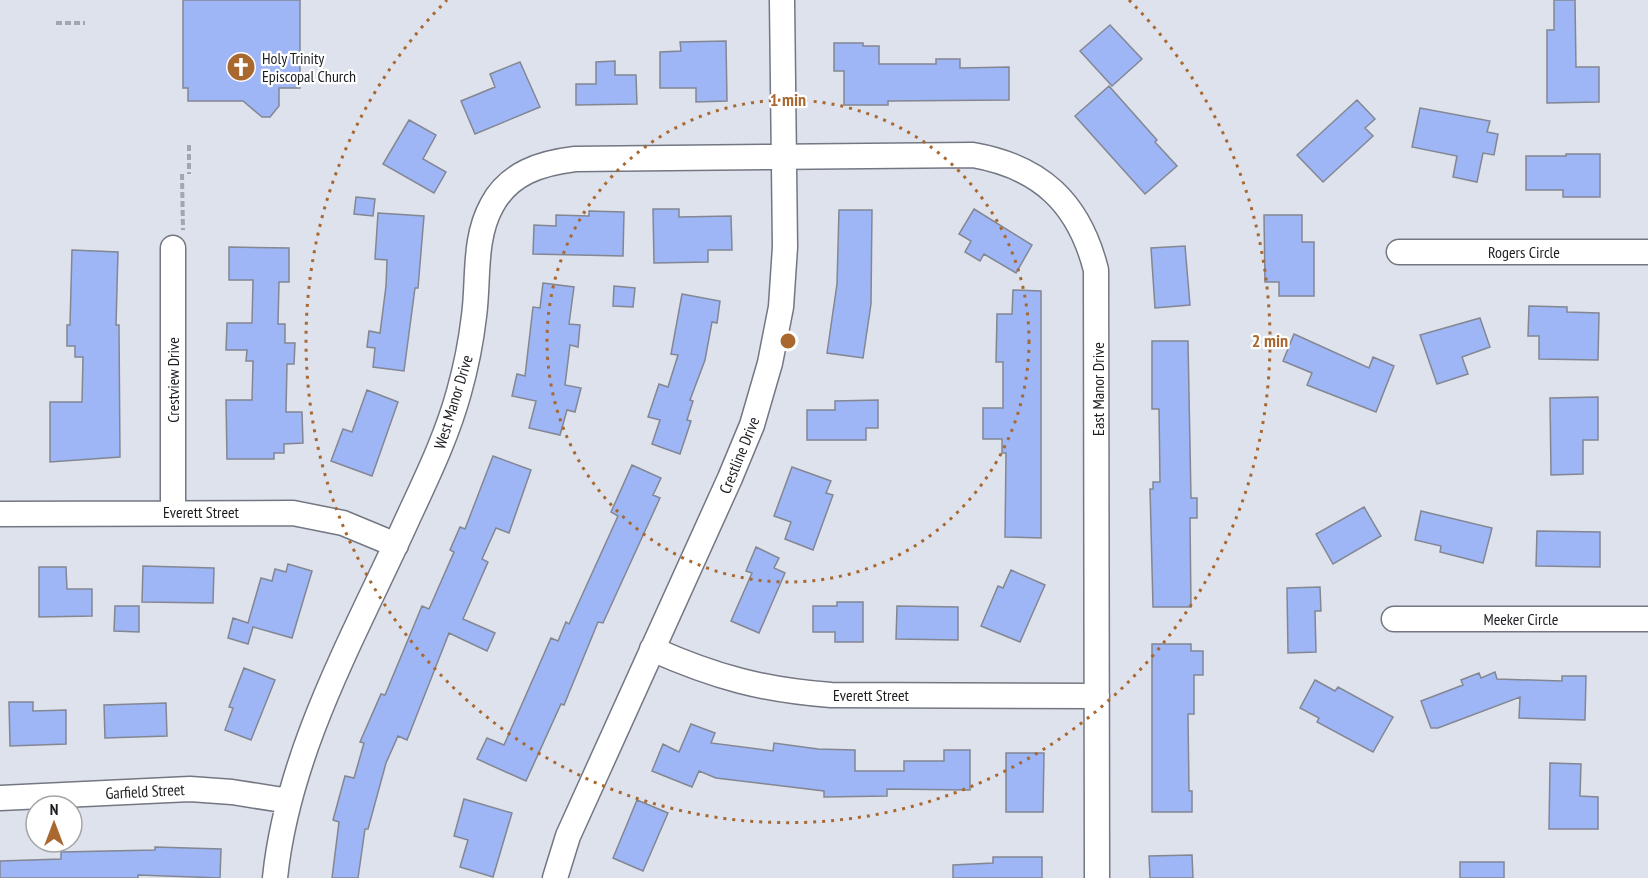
<svg xmlns="http://www.w3.org/2000/svg" width="1648" height="878" viewBox="0 0 1648 878" font-family="'PT Sans Narrow',sans-serif">
<rect width="100%" height="100%" fill="#dde2ed"/>
<path fill="#9eb5f6" stroke="#838792" stroke-width="1.5" d="M 183,0 L 300,0 L 300,88 L 279,88 L 279,106 L 270,117 L 262,117 L 243,101 L 188,101 L 188,88 L 183,88 Z
M 1554,0 L 1575,0 L 1576,67 L 1599,67 L 1599,102 L 1547,103 L 1547,30 L 1554,30 Z
M 1110,25 L 1142,59 L 1112,86 L 1080,51 Z
M 726,41 L 727,101 L 696,102 L 696,88 L 660,88 L 660,52 L 681,51 L 680,42 Z
M 834,43 L 863,43 L 863,46 L 879,46 L 879,64 L 936,64 L 936,59 L 960,59 L 960,68 L 1009,67 L 1009,100 L 888,101 L 888,105 L 844,105 L 844,71 L 834,71 Z
M 615,61 L 615,75 L 636,75 L 637,104 L 576,105 L 576,84 L 596,84 L 596,62 Z
M 520,62 L 540,107 L 475,134 L 461,101 L 495,87 L 490,74 Z
M 1109,86 L 1157,140 L 1155,142 L 1177,166 L 1145,194 L 1075,116 Z
M 1357,100 L 1375,119 L 1365,128 L 1373,136 L 1323,182 L 1297,155 Z
M 1420,108 L 1490,121 L 1487,132 L 1498,134 L 1494,155 L 1483,153 L 1477,182 L 1453,177 L 1457,156 L 1412,147 Z
M 409,120 L 436,135 L 423,159 L 446,172 L 434,193 L 383,164 Z
M 1566,154 L 1600,154 L 1600,197 L 1563,197 L 1563,190 L 1526,190 L 1526,156 L 1566,156 Z
M 356,197 L 375,199 L 373,216 L 354,214 Z
M 653,209 L 679,209 L 679,217 L 731,216 L 732,250 L 708,250 L 708,262 L 654,263 Z
M 974,209 L 1032,245 L 1016,273 L 984,254 L 980,261 L 965,252 L 971,241 L 959,234 Z
M 839,210 L 872,210 L 871,304 L 863,358 L 827,353 L 837,284 Z
M 589,211 L 624,212 L 623,256 L 533,254 L 534,225 L 556,226 L 556,215 L 589,216 Z
M 378,213 L 424,216 L 418,288 L 415,288 L 404,371 L 373,367 L 375,348 L 367,347 L 369,331 L 380,333 L 386,286 L 387,260 L 375,259 Z
M 1264,215 L 1302,215 L 1302,242 L 1314,242 L 1314,296 L 1279,296 L 1279,282 L 1265,282 Z
M 1185,246 L 1190,305 L 1155,308 L 1151,248 Z
M 229,247 L 289,248 L 289,282 L 279,282 L 278,324 L 285,324 L 285,343 L 295,343 L 294,364 L 287,364 L 286,412 L 302,412 L 303,443 L 284,444 L 284,453 L 274,453 L 274,459 L 227,459 L 226,400 L 252,400 L 253,361 L 246,361 L 247,350 L 226,350 L 227,323 L 252,323 L 253,280 L 229,280 Z
M 72,250 L 118,252 L 116,325 L 119,325 L 120,457 L 50,462 L 50,402 L 82,402 L 83,357 L 75,357 L 75,346 L 67,346 L 67,325 L 70,325 Z
M 543,283 L 574,287 L 569,324 L 580,325 L 578,347 L 570,345 L 565,385 L 581,388 L 575,412 L 567,410 L 560,435 L 529,428 L 536,401 L 512,396 L 517,374 L 525,376 L 533,307 L 540,308 Z
M 614,286 L 635,288 L 633,307 L 613,306 Z
M 1013,290 L 1041,291 L 1041,538 L 1005,537 L 1006,453 L 1002,453 L 1002,439 L 983,439 L 983,408 L 1003,408 L 1003,362 L 996,362 L 997,314 L 1012,314 Z
M 682,294 L 720,301 L 717,323 L 712,322 L 705,360 L 690,400 L 693,401 L 687,420 L 691,421 L 680,454 L 652,444 L 660,420 L 648,417 L 659,384 L 668,387 L 678,355 L 671,354 Z
M 1529,306 L 1567,307 L 1567,312 L 1599,313 L 1598,360 L 1539,359 L 1539,336 L 1528,336 Z
M 1480,318 L 1490,347 L 1462,357 L 1468,374 L 1437,384 L 1420,335 Z
M 1294,334 L 1369,368 L 1373,357 L 1394,366 L 1376,412 L 1307,385 L 1312,373 L 1283,361 Z
M 1152,341 L 1188,341 L 1191,498 L 1197,498 L 1197,518 L 1190,518 L 1191,607 L 1153,607 L 1150,489 L 1153,489 L 1153,482 L 1160,482 L 1159,409 L 1152,409 Z
M 367,390 L 398,402 L 372,476 L 331,461 L 343,429 L 352,432 Z
M 1598,397 L 1598,440 L 1583,440 L 1583,474 L 1551,475 L 1550,398 Z
M 878,400 L 878,428 L 866,428 L 866,440 L 807,440 L 807,410 L 835,410 L 835,401 Z
M 493,456 L 531,470 L 509,533 L 496,528 L 482,559 L 488,562 L 463,619 L 495,633 L 487,651 L 449,633 L 407,740 L 398,736 L 386,763 L 368,829 L 365,829 L 358,878 L 332,878 L 339,822 L 333,820 L 345,776 L 354,778 L 364,743 L 360,742 L 381,694 L 385,695 L 422,606 L 429,609 L 454,552 L 450,550 L 460,527 L 465,529 Z
M 632,465 L 661,478 L 653,495 L 660,498 L 603,623 L 598,622 L 564,705 L 561,704 L 526,781 L 477,759 L 487,738 L 504,745 L 551,638 L 558,641 L 566,622 L 569,624 L 618,516 L 611,512 Z
M 792,467 L 831,481 L 826,493 L 833,495 L 813,550 L 785,539 L 791,522 L 774,516 Z
M 1364,507 L 1381,536 L 1333,564 L 1316,534 Z
M 1421,511 L 1492,528 L 1483,563 L 1440,552 L 1441,546 L 1415,540 Z
M 1537,531 L 1600,532 L 1600,567 L 1536,566 Z
M 756,547 L 779,558 L 774,568 L 785,573 L 759,633 L 731,621 L 752,573 L 746,571 Z
M 288,564 L 312,571 L 292,638 L 253,627 L 248,644 L 228,638 L 233,618 L 248,623 L 261,578 L 272,581 L 275,569 L 286,572 Z
M 143,566 L 214,568 L 213,603 L 142,602 Z
M 39,567 L 66,567 L 67,589 L 92,589 L 92,616 L 39,617 Z
M 1011,570 L 1045,585 L 1020,642 L 981,626 L 998,586 L 1003,588 Z
M 1320,587 L 1321,611 L 1315,611 L 1316,652 L 1288,653 L 1287,588 Z
M 837,602 L 863,602 L 863,642 L 835,642 L 835,632 L 813,632 L 813,606 L 837,606 Z
M 115,606 L 139,606 L 139,632 L 114,631 Z
M 897,606 L 958,607 L 958,640 L 896,639 Z
M 1152,644 L 1191,644 L 1191,651 L 1203,651 L 1203,675 L 1194,675 L 1194,714 L 1188,714 L 1189,791 L 1192,791 L 1192,812 L 1152,812 Z
M 244,668 L 275,680 L 251,740 L 225,730 L 233,708 L 229,707 Z
M 1495,672 L 1497,679 L 1562,681 L 1562,676 L 1586,676 L 1585,720 L 1519,718 L 1520,697 L 1438,728 L 1431,728 L 1421,701 L 1463,685 L 1461,680 L 1479,673 L 1481,678 Z
M 1315,680 L 1335,691 L 1338,687 L 1393,717 L 1373,752 L 1317,722 L 1319,718 L 1300,708 Z
M 9,702 L 33,702 L 33,711 L 66,710 L 66,744 L 10,746 Z
M 166,703 L 167,736 L 105,738 L 104,705 Z
M 691,724 L 715,733 L 711,743 L 773,751 L 774,743 L 818,749 L 855,750 L 855,771 L 904,771 L 904,761 L 944,761 L 944,750 L 970,750 L 970,790 L 887,789 L 887,796 L 824,797 L 824,791 L 716,778 L 699,771 L 692,787 L 652,771 L 663,744 L 679,752 Z
M 1006,753 L 1044,753 L 1043,812 L 1006,812 Z
M 1550,763 L 1581,764 L 1580,796 L 1598,797 L 1598,829 L 1549,829 Z
M 464,799 L 512,813 L 493,877 L 460,867 L 468,840 L 454,836 Z
M 637,800 L 668,813 L 643,871 L 613,858 Z
M 155,847 L 221,849 L 220,878 L 138,875 L 138,878 L 0,878 L 0,861 L 61,859 L 61,852 L 155,850 Z
M 1192,855 L 1193,878 L 1150,878 L 1149,856 Z
M 993,857 L 1042,857 L 1042,878 L 953,878 L 953,865 L 993,863 Z
M 1460,862 L 1504,862 L 1504,878 L 1460,878 Z"/>
<g fill="none" stroke-linecap="round" stroke-linejoin="round">
<g stroke="#737782" stroke-width="27">
<path id="minor" d="M 173,248 L 173,512
M 1399,252 L 1648,252
M 0,514 L 293,513 L 343,523 L 396,545
M 1394,619 L 1648,619
M 652,649 C 715,677 763,690 831,695 L 1097,696
M 0,798 L 190,789 L 232,792 L 289,801
M 275,878 C 288,750 356,633 408,518 C 427,477 447,436 459,392 C 466,367 471,342 474,316 C 479,280 473,239 492,205 C 509,173 541,163 575,159 L 973,155 C 1041,167 1079,203 1096,270 L 1097,878
M 555,878 L 568,836 L 730,478 L 752,425 L 770,363 L 781,307 L 785,247 L 782,0"/>
</g>
<path stroke="#a2a6af" stroke-width="4" stroke-dasharray="6 3" stroke-linecap="butt" d="M 56,23 L 85,23
M 189,145 L 189,174
M 182,174 L 183,230"/>
<use href="#minor" stroke="#fff" stroke-width="24"/>
</g>
<g fill="none" stroke="#a86830" stroke-width="3" stroke-dasharray="3 6">
<circle cx="788" cy="341" r="241"/>
<path d="M1129 0A482 482 0 1 1 447 0"/>
</g>
<defs>
<g id="church-disc" transform="scale(1.5)"><circle r="9.5" fill="#a86830" stroke="#fff"/><path d="M-1.2-6h2.4v3.5h3.3v2.4h-3.3V6h-2.4V-.1h-3.3v-2.4h3.3Z" fill="#fff"/></g>
</defs>
<g fill-rule="evenodd">
<use href="#church-disc" x="241" y="67"/>
</g>
<g text-anchor="middle" stroke-width="4.5" stroke-linejoin="round" paint-order="stroke">
<g font-size="16" fill="#1d1e22" stroke="#fff" text-anchor="start">
<text x="262" y="64">Holy Trinity<tspan x="262" dy="18">Episcopal Church</tspan></text>
</g>
<g font-size="16" fill="#1d1e22" stroke="#fff">
<text x="1524" y="258">Rogers Circle</text>
<text transform="translate(173 380) rotate(-90)" y="6">Crestview Drive</text>
<text transform="translate(1098 389) rotate(-90)" y="6">East Manor Drive</text>
<text transform="translate(453 402) rotate(-73)" y="6">West Manor Drive</text>
<text transform="translate(739 455) rotate(-68)" y="6">Crestline Drive</text>
<text x="201" y="518">Everett Street</text>
<text x="1521" y="625">Meeker Circle</text>
<text x="871" y="701">Everett Street</text>
<text transform="translate(145 791) rotate(-3)" y="6">Garfield Street</text>
</g>
</g>
<circle cx="788" cy="341" r="9" fill="#a86830" stroke="#fff" stroke-width="3"/>
<g font-size="18" text-anchor="middle" font-weight="bold" fill="#a86830" stroke="#fff" stroke-width="4.5" stroke-linejoin="round" paint-order="stroke">
<text x="788" y="106">1 min</text>
<text x="1270" y="347">2 min</text>
</g>
<g transform="translate(54 824)"><circle r="28" fill="#ffffff" stroke="#a5a5a7" stroke-width="1.5"/>
<path d="M0-4.5L10 22L0 15L-10 22Z" fill="#a86830"/>
<text y="-9" font-size="16" font-weight="bold" text-anchor="middle" fill="#1d1e22">N</text>
</g>
</svg>
